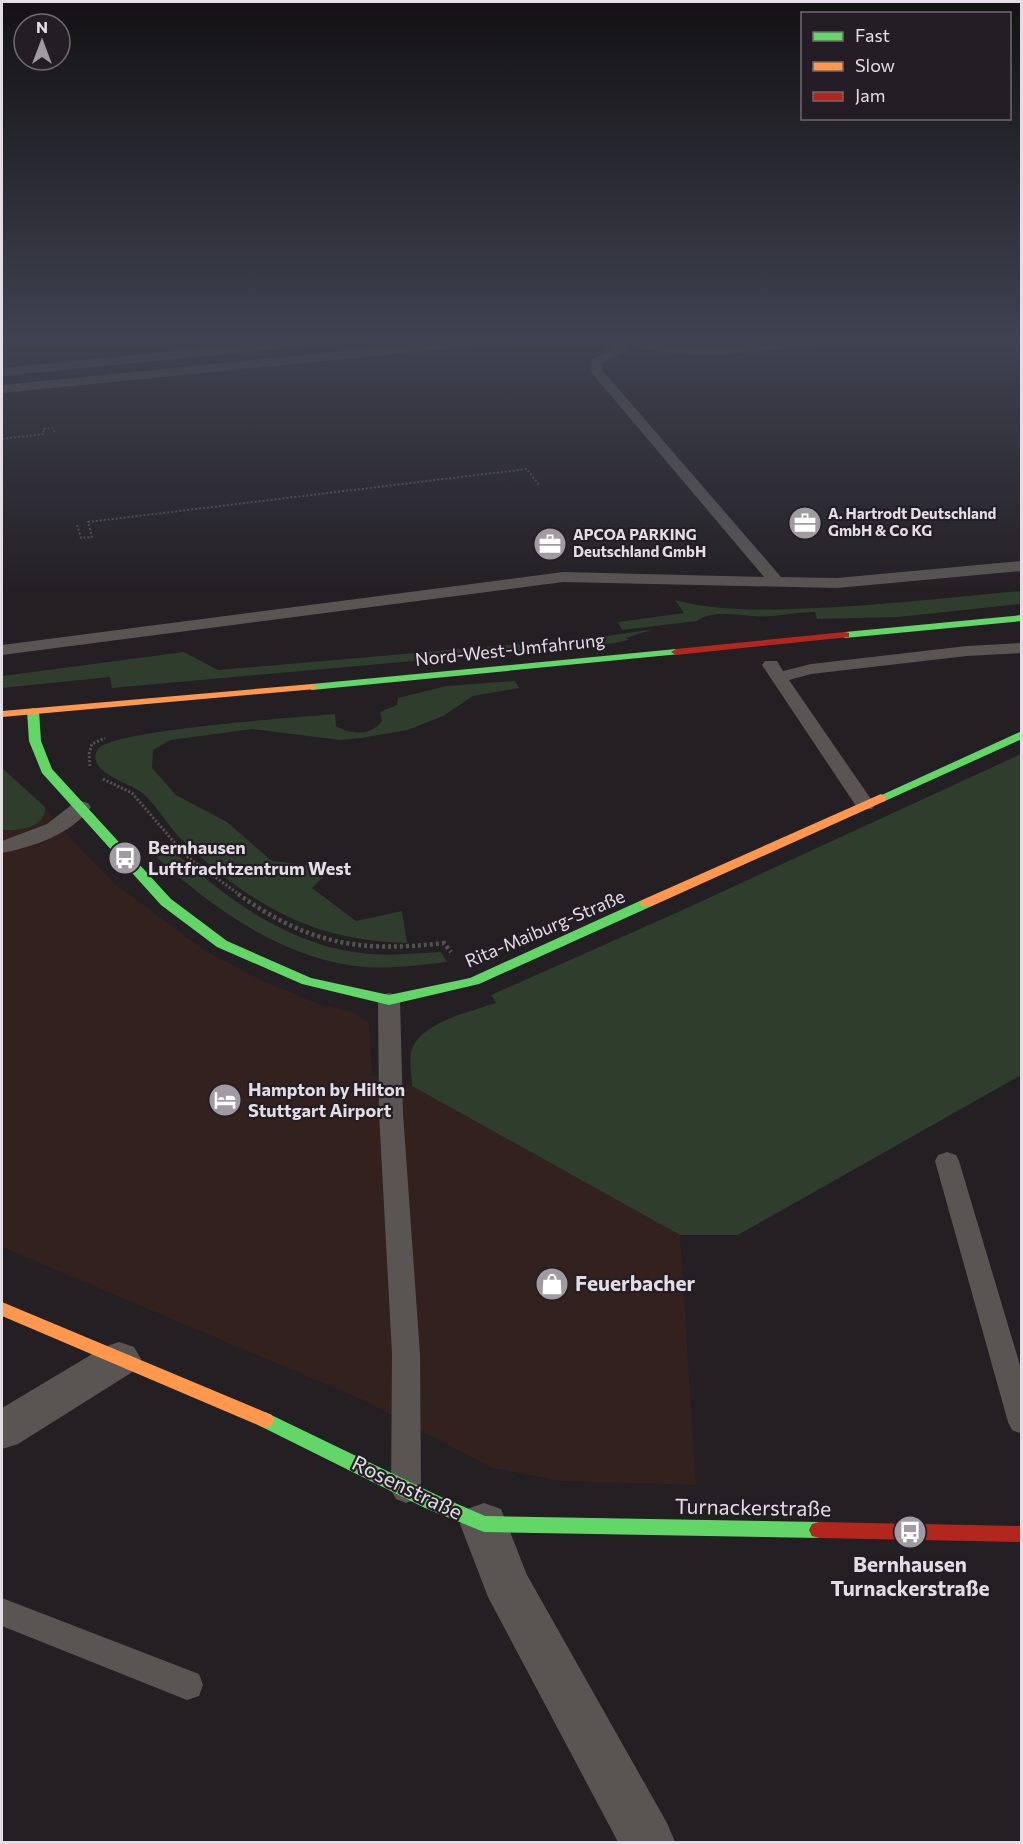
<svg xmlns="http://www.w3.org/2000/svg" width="1023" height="1844" viewBox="0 0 1023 1844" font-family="Commissioner,sans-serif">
<rect width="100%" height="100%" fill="#231f23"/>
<path fill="#32211d" d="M 2,781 L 35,811 L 45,807 L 74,842 L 114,883 L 204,950 L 265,982 L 321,1005 L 351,1011 L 369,1022 L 372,1075 L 412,1086 L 680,1235 L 696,1485 L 560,1481 L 492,1468 L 363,1400 L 2,1247 Z"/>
<path fill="#2e3d2c" d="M 1021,591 L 1021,604 L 898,617 L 817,619 L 815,612 C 795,612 771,618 753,616 C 736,615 711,610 697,621 L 622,630 L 618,622 L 684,613 L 675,600 C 720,612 769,610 816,608 C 885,605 953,597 1021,591 Z
M 654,629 L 626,638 L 629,640 L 615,643 L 112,688 L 110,677 L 2,688 L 2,676 L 184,652 L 218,670 L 600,637 Z
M 515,681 L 519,688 L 473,696 L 443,716 L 408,730 L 361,738 L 340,740 L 252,729 L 171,740 L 153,750 L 152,768 L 176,795 L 227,822 L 272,861 L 307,865 L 325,875 L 312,888 L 356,921 L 402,911 L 407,943 C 310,941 248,903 179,837 C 166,823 156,804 141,792 C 129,783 84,771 98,749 C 111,730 302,717 335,714 L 336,726 C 351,735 371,736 382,721 L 380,712 L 397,705 L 398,698 L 447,686 Z
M 1021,754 L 1021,1075 L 738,1235 L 680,1235 L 412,1086 C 412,1076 408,1059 412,1049 C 422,1022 472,1011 496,1003 L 491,995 L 676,913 Z
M 2,768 L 45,807 C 46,829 18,830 2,830 Z
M 174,851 C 230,902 293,948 371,954 C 394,956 418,953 441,952 L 447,962 C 419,965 392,969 364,967 C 283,959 215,910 156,857 Z"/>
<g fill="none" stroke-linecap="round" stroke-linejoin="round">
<path stroke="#545251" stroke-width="2" stroke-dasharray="2 2" stroke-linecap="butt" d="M 2,439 L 44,434 L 43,429 L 53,428 L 55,433
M 77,525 L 81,538 L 92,537 L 88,522 L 527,469 L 539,485"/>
<path stroke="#545251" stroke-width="3" stroke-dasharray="2 2" stroke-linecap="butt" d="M 90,766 L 89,754 L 92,744 L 105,738
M 103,779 L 132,793 L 186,856 L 240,895"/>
<path stroke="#545251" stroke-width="4.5" stroke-dasharray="3 3" stroke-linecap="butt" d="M 238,894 C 308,944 360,953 444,943 L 451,952"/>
<path fill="#585553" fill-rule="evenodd" d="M 316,337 L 364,337 L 358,341 L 2,376 L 2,368 Z
M 484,337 L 531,337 L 525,341 L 2,393 L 2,385 Z
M 586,337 L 644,337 L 640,341 L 671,345 L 716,347 L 822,337 L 872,337 L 866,341 L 716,355 L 671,353 L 631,347 L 602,364 L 603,371 L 781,577 L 837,578 L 1022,561 L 1022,571 L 837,588 L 563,582 L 2,655 L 2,645 L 563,572 L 764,577 L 591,372 L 592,360 L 617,344 L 592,341 Z
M 1022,643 L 1022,653 L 967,656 L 811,674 L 789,680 L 875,805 L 872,809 L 858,809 L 762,665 L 765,661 L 777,661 L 783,671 L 811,664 L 967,646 Z
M 81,801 L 88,803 L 91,807 C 72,834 33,847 2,853 L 2,841 L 47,824 L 74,803 Z
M 389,993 L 397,995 L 400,1000 L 403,1113 L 420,1354 L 421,1490 L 416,1499 L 406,1503 L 396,1499 L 391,1490 L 392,1354 L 379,1113 L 378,1000 L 381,995 Z
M 947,1152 L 956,1155 L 959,1161 L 1022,1372 L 1022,1434 L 1012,1430 L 1008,1422 L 935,1161 L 938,1155 Z
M 2,1598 L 199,1674 L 203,1685 L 199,1696 L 187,1700 L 2,1626 Z"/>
<path fill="#585553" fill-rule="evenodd" d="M 119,1342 L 134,1347 L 141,1359 L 134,1371 L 18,1444 L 2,1449 L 2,1408 L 104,1347 Z
M 484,1503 L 501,1509 L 527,1575 L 667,1823 L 675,1842 L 618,1842 L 488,1597 L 460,1524 L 467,1509 Z"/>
<path fill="#63d668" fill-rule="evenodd" d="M 1022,615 L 1022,621 L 845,638 L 840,635 L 845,632 Z
M 676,649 L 680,650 L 680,654 L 312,690 L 306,687 L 312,684 Z
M 33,708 L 39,711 L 41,741 L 52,769 L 171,899 L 227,941 L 311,978 L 389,995 L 470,978 L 642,900 L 652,900 L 654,903 L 652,906 L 479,984 L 389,1005 L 302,984 L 217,947 L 161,905 L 42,773 L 29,741 L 27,711 Z
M 1022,731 L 1022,739 L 885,801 L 881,802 L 875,798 Z
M 265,1412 L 439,1496 L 485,1516 L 819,1522 L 826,1524 L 829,1530 L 826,1536 L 819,1538 L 484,1532 L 425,1508 L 258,1425 L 256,1420 L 258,1415 Z"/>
<path fill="#ff974d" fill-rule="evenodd" d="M 312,684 L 318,687 L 316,689 L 2,717 L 2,711 Z
M 881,794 L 887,798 L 885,801 L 652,906 L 642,906 L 640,903 L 642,900 Z
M 2,1302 L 272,1415 L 274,1420 L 272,1425 L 265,1428 L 258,1425 L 2,1316 Z"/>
<path fill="#b3261e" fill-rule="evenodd" d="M 845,632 L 849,633 L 849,637 L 676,655 L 671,652 L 676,649 Z
M 819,1522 L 1022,1526 L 1022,1542 L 819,1538 L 812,1536 L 809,1530 L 812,1524 Z"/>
</g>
<linearGradient id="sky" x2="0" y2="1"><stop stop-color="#131113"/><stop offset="0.57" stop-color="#3f4250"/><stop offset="1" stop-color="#3f4250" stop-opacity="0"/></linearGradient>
<rect width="1023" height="596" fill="url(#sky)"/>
<defs>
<g id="office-disc" transform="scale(1.725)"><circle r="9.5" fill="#a09ba0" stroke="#241d25"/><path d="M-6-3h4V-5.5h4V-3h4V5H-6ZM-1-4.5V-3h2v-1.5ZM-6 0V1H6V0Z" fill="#fff"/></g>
<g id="bus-disc" transform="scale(1.725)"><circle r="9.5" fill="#a09ba0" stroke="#241d25"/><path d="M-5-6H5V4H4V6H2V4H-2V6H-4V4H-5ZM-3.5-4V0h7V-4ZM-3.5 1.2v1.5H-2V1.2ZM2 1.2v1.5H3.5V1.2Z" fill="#fff"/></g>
<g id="hotel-disc" transform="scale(1.725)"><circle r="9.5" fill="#a09ba0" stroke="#241d25"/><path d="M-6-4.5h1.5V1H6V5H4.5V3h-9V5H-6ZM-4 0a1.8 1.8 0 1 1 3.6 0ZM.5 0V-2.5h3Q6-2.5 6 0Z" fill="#fff"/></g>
<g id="shop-disc" transform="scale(1.725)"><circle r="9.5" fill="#a09ba0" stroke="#241d25"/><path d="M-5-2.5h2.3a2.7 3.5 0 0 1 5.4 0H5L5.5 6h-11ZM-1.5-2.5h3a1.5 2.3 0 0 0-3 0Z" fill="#fff"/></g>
</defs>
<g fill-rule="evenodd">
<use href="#office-disc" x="805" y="523"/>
<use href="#office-disc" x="550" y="544"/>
<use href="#bus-disc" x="125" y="858"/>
<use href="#hotel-disc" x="225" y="1100"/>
<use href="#shop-disc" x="552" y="1284"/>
<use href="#bus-disc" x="910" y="1532"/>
</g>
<g text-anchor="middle" stroke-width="4.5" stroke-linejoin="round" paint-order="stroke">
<g font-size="15" font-weight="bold" fill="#e3dee4" stroke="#241d25" text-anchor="start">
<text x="828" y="519">A. Hartrodt Deutschland<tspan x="828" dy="17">GmbH &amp; Co KG</tspan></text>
<text x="573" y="540">APCOA PARKING<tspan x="573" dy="17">Deutschland GmbH</tspan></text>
</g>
<g font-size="18" fill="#e3dee4" stroke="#241d25">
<text transform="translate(510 650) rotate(-6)" y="6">Nord-West-Umfahrung</text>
<text transform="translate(545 929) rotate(-23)" y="6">Rita-Maiburg-Straße</text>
</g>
<g font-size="18" font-weight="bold" fill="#e3dee4" stroke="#241d25" text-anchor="start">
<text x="148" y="854">Bernhausen<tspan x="148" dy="21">Luftfrachtzentrum West</tspan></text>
<text x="248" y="1096">Hampton by Hilton<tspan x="248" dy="21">Stuttgart Airport</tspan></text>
</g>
<g font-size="21" font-weight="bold" fill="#e3dee4" stroke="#241d25" text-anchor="start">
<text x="575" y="1291">Feuerbacher</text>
<text x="910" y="1572" text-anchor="middle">Bernhausen<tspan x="910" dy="24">Turnackerstraße</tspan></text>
</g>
<g font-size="21" fill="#e3dee4" stroke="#241d25">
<text transform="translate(407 1488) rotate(26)" y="7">Rosenstraße</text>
<text transform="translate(753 1508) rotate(1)" y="7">Turnackerstraße</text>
</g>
</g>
<rect width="1023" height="1844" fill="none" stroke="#e3dee4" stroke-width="6"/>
<rect x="801" y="12" width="210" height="108" fill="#241d25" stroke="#706a71" stroke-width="1.5"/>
<rect x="813" y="32" width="30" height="9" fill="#63d668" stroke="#706a71" stroke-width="1.5"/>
<text x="855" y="42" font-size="18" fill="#e3dee4">Fast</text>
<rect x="813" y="62" width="30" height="9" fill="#ff974d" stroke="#706a71" stroke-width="1.5"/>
<text x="855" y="72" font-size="18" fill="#e3dee4">Slow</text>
<rect x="813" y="92" width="30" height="9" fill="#b3261e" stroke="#706a71" stroke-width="1.5"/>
<text x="855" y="102" font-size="18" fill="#e3dee4">Jam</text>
<g transform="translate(42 42)"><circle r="28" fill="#241d25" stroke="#706a71" stroke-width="1.5"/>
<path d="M0-4.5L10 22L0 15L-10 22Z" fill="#a09ba0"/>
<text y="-9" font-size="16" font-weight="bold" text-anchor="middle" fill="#e3dee4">N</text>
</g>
</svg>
